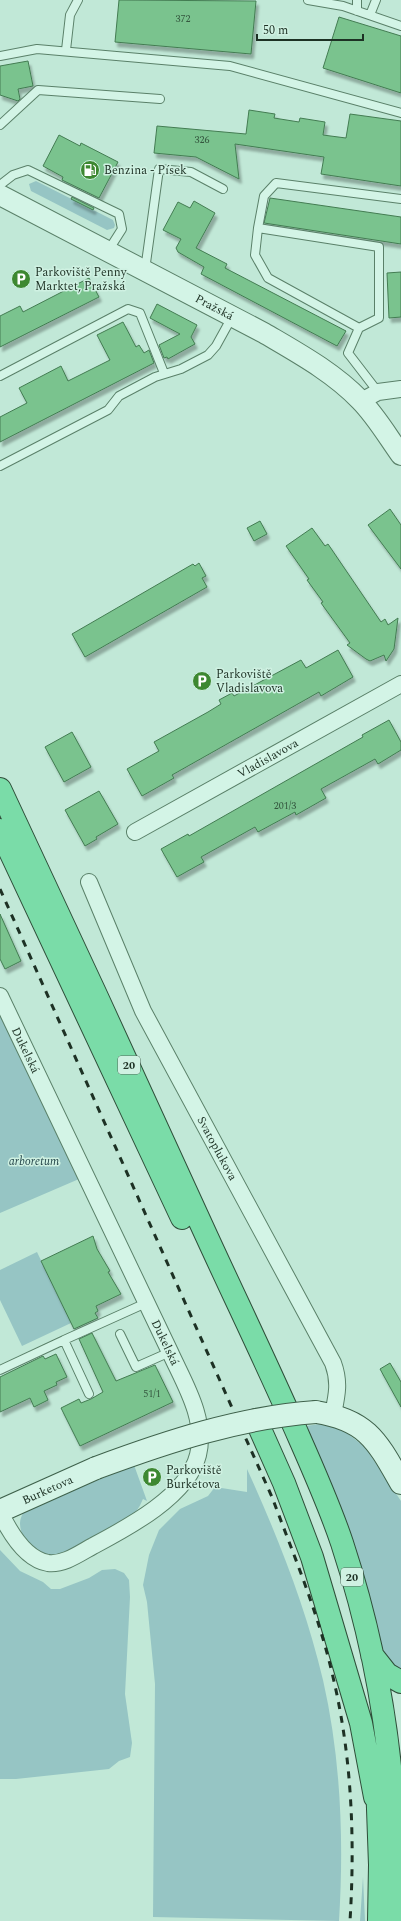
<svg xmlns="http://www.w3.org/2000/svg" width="401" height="1921" viewBox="0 0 401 1921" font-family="Spectral,serif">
<defs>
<filter id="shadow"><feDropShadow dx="2.5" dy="4.5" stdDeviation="1" flood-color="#0004"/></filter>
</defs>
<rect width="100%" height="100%" fill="#c1e8d7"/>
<path fill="#96c5c4" d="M 36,181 L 113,220 L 115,225 L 114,228 L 107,230 L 31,191 L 29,184 Z
M 0,1009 L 79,1179 L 0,1213 Z
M 37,1252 L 71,1323 L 22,1346 L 0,1300 L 0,1270 Z
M 320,1424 L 343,1430 L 365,1447 L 401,1501 L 401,1673 L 380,1651 L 306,1426 Z
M 134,1465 L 147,1501 L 143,1499 C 141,1503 139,1509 135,1512 C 128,1520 67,1555 57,1557 C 39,1559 20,1541 20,1523 C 20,1519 22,1515 24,1511 Z
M 247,1469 C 278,1537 306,1608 323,1680 C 341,1759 344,1841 339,1921 L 153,1917 L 155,1684 L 147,1602 L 143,1585 L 149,1555 L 159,1530 L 180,1509 L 208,1496 L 215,1487 L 247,1492 Z
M 0,1550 L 20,1571 L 43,1582 L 51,1589 L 60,1589 L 89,1578 L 102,1570 L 115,1569 L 124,1573 L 129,1580 L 130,1597 L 125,1694 L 132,1743 L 130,1757 L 119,1761 L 109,1769 L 16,1779 L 0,1779 Z
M 363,1877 L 365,1921 L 360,1921 Z"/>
<path fill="#7ac38e" stroke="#437c52" filter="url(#shadow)" d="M 119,0 L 256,1 L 251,54 L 115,42 Z
M 339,17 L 401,36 L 401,93 L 323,68 Z
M 28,61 L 33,86 L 18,89 L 20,99 L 18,101 L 0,95 L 0,66 Z
M 249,110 L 275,114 L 274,118 L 299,122 L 300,118 L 325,122 L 323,135 L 346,138 L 350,114 L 401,121 L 401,186 L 321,174 L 324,157 L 235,144 L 239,179 L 196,157 L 154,153 L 157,126 L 246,134 Z
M 59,135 L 80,146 L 81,143 L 118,162 L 99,198 L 62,180 L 63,177 L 43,166 Z
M 72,197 L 94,208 L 93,210 L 71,199 Z
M 270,198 L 401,217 L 401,244 L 264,223 Z
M 194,201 L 215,213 L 196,248 L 227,264 L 225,268 L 346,331 L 337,346 L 201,274 L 204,267 L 178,252 L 176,248 L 181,239 L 163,230 L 178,202 L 190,208 Z
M 401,272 L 401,317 L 389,318 L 387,273 Z
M 89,278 L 99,297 L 0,347 L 0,316 L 20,306 L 23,312 Z
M 157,304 L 197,325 L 191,337 L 195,344 L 168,359 L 167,357 L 164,358 L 159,345 L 180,334 L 150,318 Z
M 123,322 L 136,347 L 139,345 L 144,353 L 149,350 L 154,363 L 0,442 L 0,417 L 27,403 L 19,388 L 61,366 L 68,381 L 110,360 L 97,335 Z
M 390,509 L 401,525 L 401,569 L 368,525 Z
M 260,521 L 267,534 L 254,541 L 247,528 Z
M 312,528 L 325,546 L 328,544 L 381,622 L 385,619 L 388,625 L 398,618 L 394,649 L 386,661 L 384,655 L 370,661 L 366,659 L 347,645 L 350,643 L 321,603 L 323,602 L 307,580 L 309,579 L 286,546 Z
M 199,563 L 206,576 L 202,578 L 207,587 L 85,657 L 72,634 L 193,564 L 195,566 Z
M 338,650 L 353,677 L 321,696 L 319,692 L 266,722 L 172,775 L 174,778 L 142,796 L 127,769 L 159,751 L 154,742 L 208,712 L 221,704 L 219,700 L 232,693 L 234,696 L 301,660 L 306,668 Z
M 389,720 L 401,742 L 401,750 L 378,764 L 375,759 L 321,789 L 326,798 L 296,815 L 295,812 L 258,832 L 255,827 L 201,857 L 204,862 L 177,877 L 161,849 L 188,834 L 189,836 L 363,737 L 362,735 Z
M 72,732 L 91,767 L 64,782 L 45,747 Z
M 99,791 L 118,824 L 96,837 L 97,839 L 85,846 L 65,810 Z
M 0,914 L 21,961 L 5,969 L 0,959 Z
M 93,1236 L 97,1249 L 110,1271 L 108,1272 L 121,1294 L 96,1306 L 98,1311 L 95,1313 L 98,1318 L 74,1329 L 41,1261 Z
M 92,1333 L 116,1381 L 155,1365 L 173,1402 L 80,1446 L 61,1408 L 79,1399 L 81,1403 L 91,1399 L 103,1392 L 79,1339 Z
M 56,1354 L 67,1377 L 56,1382 L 57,1385 L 44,1391 L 48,1400 L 34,1407 L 30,1398 L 0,1412 L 0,1377 L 43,1356 L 45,1359 Z
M 390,1363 L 401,1382 L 401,1407 L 380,1369 Z"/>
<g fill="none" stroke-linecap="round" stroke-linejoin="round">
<g stroke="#5a8069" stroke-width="10">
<path id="service" d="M 308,0 L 343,6 L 401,26
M 357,0 L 357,11
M 370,15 L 376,0
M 66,50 L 70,15 L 78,0
M 0,56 L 37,49 L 230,66 L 401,113
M 0,125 L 38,90 L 160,99
M 0,185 L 13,175 L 28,170 L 119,214 L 122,229 L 108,251
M 258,228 L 255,255 L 268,278 L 359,328
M 145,270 L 159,169 L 191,172 L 223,189
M 0,376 L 128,309 L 140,313 L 164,373
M 378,392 L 348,353 L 359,328 L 379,318 L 379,247 L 258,228 L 264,196 L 276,183 L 401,199
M 0,466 L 108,410 L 119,396 L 155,377 L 181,369 L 208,355 L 216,346 L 232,317
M 120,1334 L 136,1367 L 170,1352
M 0,1370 L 64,1340
M 89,1394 L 64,1340 L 146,1303"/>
</g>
<g stroke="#5a8069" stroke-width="18">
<g id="minor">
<path d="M 361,401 L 378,392 L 401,389"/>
<path id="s1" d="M 135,832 L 401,684"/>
<path id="s2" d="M 89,882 L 143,1011 L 333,1363 C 340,1382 337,1395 333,1414"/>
<path id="s3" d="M 0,996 L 170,1352 C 184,1383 207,1419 198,1455 C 188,1496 127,1528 93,1546 C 80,1553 64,1565 48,1563 C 25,1559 9,1531 0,1512"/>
</g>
</g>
<g stroke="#5a8069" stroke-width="22">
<g id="tertiary">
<path id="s4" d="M 0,195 L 264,333 C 298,353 333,372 360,400 C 376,416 388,437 401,455"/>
</g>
</g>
<g stroke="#3e614b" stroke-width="24">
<g id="secondary">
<path d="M 316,1412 C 367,1420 377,1441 401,1483"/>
<path id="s5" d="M 0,1511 L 96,1468"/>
</g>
</g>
<g stroke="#2e4e39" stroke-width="24">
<path id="trunk" d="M 0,789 C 70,938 139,1087 207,1237 C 235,1298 264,1358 291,1419 C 309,1460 328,1501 342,1543 C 382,1665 400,1793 395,1921
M 0,830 L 182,1218
M 256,1420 L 284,1483 L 312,1557 L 361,1723 L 375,1797
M 372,1655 L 387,1674 L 401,1682
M 377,1781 L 380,1865 L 379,1921"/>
</g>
<use href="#service" stroke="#d3f4e6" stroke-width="8"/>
<use href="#minor" stroke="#d3f4e6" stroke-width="16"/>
<use href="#tertiary" stroke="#d3f4e6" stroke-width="20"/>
<use href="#secondary" stroke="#d3f4e6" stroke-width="22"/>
<use href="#trunk" stroke="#7adca8" stroke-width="22"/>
<path stroke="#1d3124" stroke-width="3" stroke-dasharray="7 7" stroke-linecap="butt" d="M 0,889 L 272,1497 C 294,1556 319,1615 333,1677 C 352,1757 355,1840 350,1921"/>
<g stroke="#3e614b" stroke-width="24" stroke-linecap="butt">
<path id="secondary-bridge" d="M 96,1468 C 166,1442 241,1417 316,1412"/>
</g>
<use href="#secondary-bridge" stroke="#d3f4e6" stroke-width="22"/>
</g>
<defs>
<g id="fuel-disc" transform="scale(1)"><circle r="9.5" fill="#3d8831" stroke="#cff1e2"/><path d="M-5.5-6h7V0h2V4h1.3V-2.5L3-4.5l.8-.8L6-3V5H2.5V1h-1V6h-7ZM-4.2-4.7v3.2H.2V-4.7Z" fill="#fff"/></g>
<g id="parking-disc" transform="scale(1)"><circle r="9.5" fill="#3d8831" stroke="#cff1e2"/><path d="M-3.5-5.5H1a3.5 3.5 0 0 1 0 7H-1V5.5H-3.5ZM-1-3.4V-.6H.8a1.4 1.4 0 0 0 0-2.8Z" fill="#fff"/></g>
</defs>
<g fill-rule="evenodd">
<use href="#fuel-disc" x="90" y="170"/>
<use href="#parking-disc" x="21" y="279"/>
<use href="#parking-disc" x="202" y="681"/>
<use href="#parking-disc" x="152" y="1477"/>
</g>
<g text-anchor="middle" stroke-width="3" stroke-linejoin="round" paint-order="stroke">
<g font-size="10" fill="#34563e">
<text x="183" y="22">372</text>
<text x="202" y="143">326</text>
<text x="285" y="809">201/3</text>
<text x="152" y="1397">51/1</text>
</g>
<g fill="#cff1e2" stroke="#526b5d" stroke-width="1">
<rect x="118" y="1056" width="22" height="18" rx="3"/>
<rect x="341" y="1568" width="22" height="18" rx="3"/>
</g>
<g font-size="11" font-weight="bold" fill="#1d3124">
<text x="129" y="1069">20</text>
<text x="352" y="1581">20</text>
</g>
<g font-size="12" fill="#1d3124" stroke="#cff1e2" text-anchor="start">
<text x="104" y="174">Benzina - Písek</text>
<text x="35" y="276">Parkoviště Penny<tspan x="35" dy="14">Marktet, Pražská</tspan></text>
<text x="216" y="678">Parkoviště<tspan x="216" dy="14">Vladislavova</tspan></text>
<text x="166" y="1474">Parkoviště<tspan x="166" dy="14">Burketova</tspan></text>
</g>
<g font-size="12" fill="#1d3124" stroke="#cff1e2">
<text dy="4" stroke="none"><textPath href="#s4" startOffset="242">Pražská</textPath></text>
<text dy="4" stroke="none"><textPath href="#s1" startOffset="152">Vladislavova</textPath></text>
<text dy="4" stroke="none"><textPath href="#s3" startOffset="60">Dukelská</textPath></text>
<text dy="4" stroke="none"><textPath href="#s2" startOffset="296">Svatoplukova</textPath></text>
<text dy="4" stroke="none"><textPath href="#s3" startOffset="384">Dukelská</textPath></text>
<text dy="4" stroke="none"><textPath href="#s5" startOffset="52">Burketova</textPath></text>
</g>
<g font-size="12" font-style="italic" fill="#26474b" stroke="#cff1e2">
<text x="34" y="1165">arboretum</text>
</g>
</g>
<path d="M257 34v6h106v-6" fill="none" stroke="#1d3124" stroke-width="2"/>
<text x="263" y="34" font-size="12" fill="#1d3124" stroke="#cff1e2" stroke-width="3" paint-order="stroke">50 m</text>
</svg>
